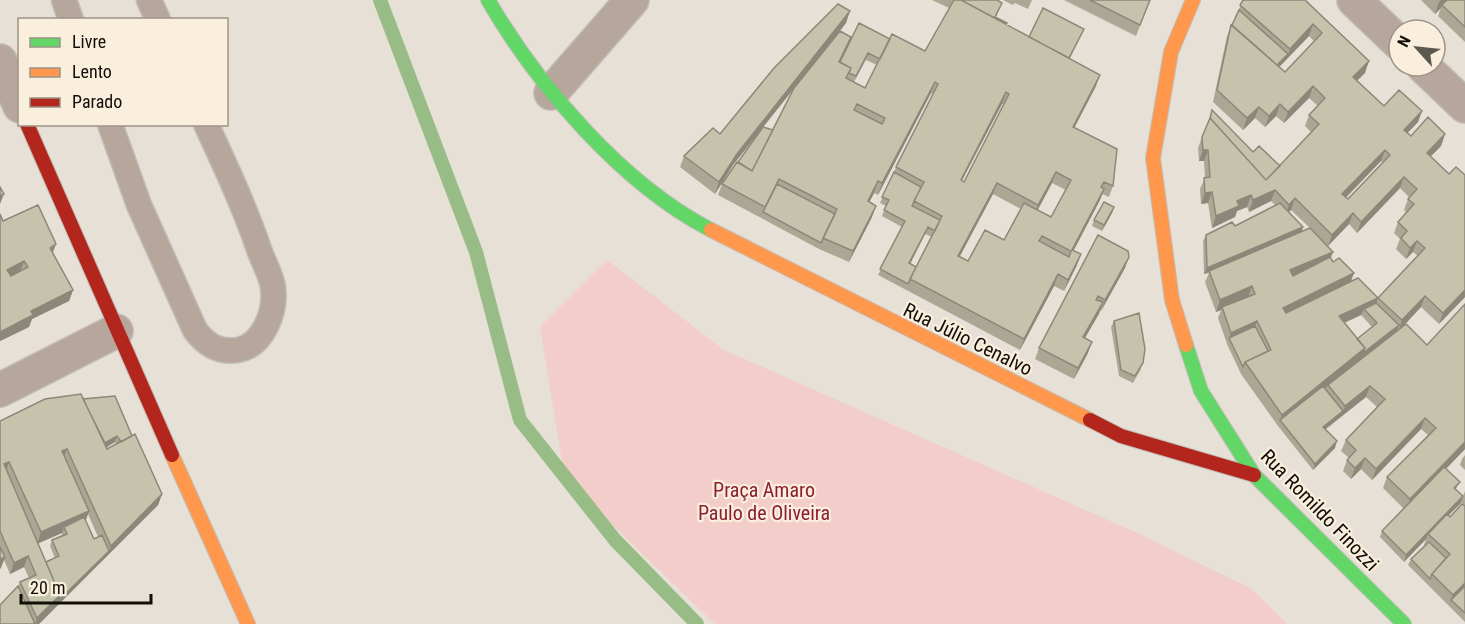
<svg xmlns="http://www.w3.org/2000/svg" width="1465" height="624" viewBox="0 0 1465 624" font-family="'Roboto Condensed',sans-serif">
<rect width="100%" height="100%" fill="#e6e0d6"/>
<path fill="#f2cdc9" d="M 607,260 L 724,350 L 1135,532 L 1252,589 L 1287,624 L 715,624 L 565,479 L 540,327 Z"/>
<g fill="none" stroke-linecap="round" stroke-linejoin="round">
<path stroke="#98bc86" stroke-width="14" d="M 380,0 L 476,252 L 520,420 L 615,540 L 697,624"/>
<g stroke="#c2beb7" stroke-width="27">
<path id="lane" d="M 64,0 L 71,20
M 149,0 L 158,20
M 110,124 L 139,205 L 195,330 C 206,345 219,353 238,350 C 264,345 276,311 273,287 C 271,275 264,263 260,252 C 245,208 226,167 206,124"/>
</g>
<g stroke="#c2beb7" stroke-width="36">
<path id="street" d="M 1354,0 L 1399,43
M 0,61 L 20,106
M 1423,66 L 1465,106
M 551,93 L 632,0
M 0,390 L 116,331"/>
</g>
<g stroke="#c2beb7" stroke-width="16">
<path id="fast" d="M 488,0 C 538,86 622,184 711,230
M 1186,345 L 1201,391 L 1254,475 L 1404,624"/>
</g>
<g stroke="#c2beb7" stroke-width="16">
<path id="slow" d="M 711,230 L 1090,420
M 1186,345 L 1172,300 L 1153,158 L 1171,52 L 1193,0
M 172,455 L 248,624"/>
</g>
<g stroke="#c2beb7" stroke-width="16">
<path id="jam" d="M 27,124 L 172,455
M 1090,420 L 1121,436 L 1254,475"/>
</g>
<use href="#lane" stroke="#b6a69c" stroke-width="24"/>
<use href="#street" stroke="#b6a69c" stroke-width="33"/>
<use href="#fast" stroke="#63d668" stroke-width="14"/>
<use href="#slow" stroke="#ff974d" stroke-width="14"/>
<use href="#jam" stroke="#b3261e" stroke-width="14"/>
</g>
<path fill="#aaa895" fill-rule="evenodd" d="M 932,0 L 997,0 L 1002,3 L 996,17 L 1006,24 L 1029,37 L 1084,29 L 1070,58 L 1096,86 L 1074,128 L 1113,186 L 1109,197 L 1102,194 L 1100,200 L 1074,250 L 1077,265 L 1064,291 L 1054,286 L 1020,350 L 878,275 L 902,227 L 882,216 L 886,206 L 880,203 L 896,167 L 933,94 L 931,93 L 878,195 L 874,193 L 869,202 L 872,217 L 849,262 L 819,249 L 718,195 L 722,184 L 738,162 L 773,130 L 794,88 L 733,165 L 715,194 L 680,167 L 684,156 L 720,134 L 846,23 L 840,31 L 851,37 L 890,39 L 925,51 L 949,8 ZM 866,60 L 877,65 L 865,88 L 854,82 ZM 1002,104 L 1004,104 L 964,182 L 962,181 ZM 1052,183 L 1066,190 L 1051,217 L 1038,210 ZM 993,194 L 1021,209 L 1004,240 L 968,261 L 960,256 ZM 925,234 L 932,237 L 916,267 L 910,264 Z
M 1003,0 L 1032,0 L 1028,9 L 1015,3 L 1013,5 Z
M 1064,0 L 1150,0 L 1136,36 Z
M 1243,0 L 1305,0 L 1365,73 L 1357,81 L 1384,106 L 1422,111 L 1418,122 L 1407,133 L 1411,136 L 1445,134 L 1441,146 L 1430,157 L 1449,174 L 1465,175 L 1465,297 L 1439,324 L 1421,307 L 1402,327 L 1427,345 L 1465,304 L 1465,449 L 1446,469 L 1460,482 L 1456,489 L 1461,503 L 1448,515 L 1450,517 L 1465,506 L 1465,622 L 1408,565 L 1411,559 L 1424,546 L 1424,545 L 1426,539 L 1404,562 L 1380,537 L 1382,531 L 1404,509 L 1383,488 L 1387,477 L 1428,435 L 1421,429 L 1372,480 L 1361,469 L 1351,479 L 1343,471 L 1347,460 L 1349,458 L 1341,451 L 1346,440 L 1377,407 L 1366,397 L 1325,430 L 1335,448 L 1313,470 L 1278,426 L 1241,374 L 1227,344 L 1218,318 L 1221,310 L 1216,312 L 1205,282 L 1209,273 L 1204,274 L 1203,241 L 1206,235 L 1235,226 L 1275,205 L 1271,201 L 1249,212 L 1247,207 L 1237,211 L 1235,217 L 1212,228 L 1208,203 L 1201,204 L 1200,189 L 1205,178 L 1204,161 L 1199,161 L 1198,148 L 1202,137 L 1253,152 L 1280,166 L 1311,132 L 1305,126 L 1309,115 L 1318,106 L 1309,98 L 1284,123 L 1276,116 L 1265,127 L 1255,118 L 1243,130 L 1213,102 L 1227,36 ZM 1309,36 L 1314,41 L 1285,72 L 1279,67 ZM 1381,161 L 1383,163 L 1348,199 L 1346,198 ZM 1400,188 L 1409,197 L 1408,199 L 1404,210 L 1406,212 L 1398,222 L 1394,233 L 1400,239 L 1396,249 L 1406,259 L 1413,252 L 1418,256 L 1378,298 L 1351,281 L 1333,262 L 1317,235 L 1328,246 L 1349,224 L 1357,233 ZM 1291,210 L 1310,228 L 1302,232 L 1289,212 ZM 1361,315 L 1372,327 L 1357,339 L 1344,323 Z
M 1421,0 L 1465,0 L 1465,42 L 1438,16 L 1441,8 L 1435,14 Z
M 1114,207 L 1112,213 L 1102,231 L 1092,226 L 1094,220 Z
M 0,214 L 3,221 L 53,253 L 73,290 L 69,301 L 32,319 L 29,327 L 0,341 Z
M 1125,268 L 1101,311 L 1100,310 L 1085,338 L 1088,353 L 1074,379 L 1035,359 L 1039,348 Z
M 1114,321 L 1141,369 L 1133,383 L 1119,376 L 1111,327 Z
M 83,399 L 132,436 L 162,494 L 158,505 L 39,624 L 0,624 L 20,582 L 29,578 L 24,567 L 10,574 L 4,560 L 0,569 L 0,421 ZM 115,442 L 116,444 L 107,449 L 106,447 ZM 88,514 L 98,537 L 94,539 L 85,520 ZM 62,533 L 62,535 L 52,540 L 50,546 L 55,558 L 46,562 L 38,543 Z
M 1465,455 L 1465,470 L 1460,465 L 1462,459 Z
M 1465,491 L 1465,506 L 1461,502 Z"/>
<path fill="#8b8879" d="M 1441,0 L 1448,0 L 1442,5 L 1441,8 L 1435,14 L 1439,2 Z
M 850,11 L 846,23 L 733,165 L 715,194 L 719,182 L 737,154 Z
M 1313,24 L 1309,36 L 1286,60 L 1290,49 Z
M 1288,54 L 1286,60 L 1271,75 L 1274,68 Z
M 1369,61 L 1365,73 L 1349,88 L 1353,77 Z
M 1100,75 L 1096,86 L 1069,138 L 1073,127 Z
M 935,82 L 931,93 L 878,195 L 882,183 Z
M 1313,86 L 1309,98 L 1284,123 L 1288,112 Z
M 1006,92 L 1002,104 L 956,191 L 961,180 Z
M 1280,104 L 1276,116 L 1265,127 L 1269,116 Z
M 1259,107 L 1255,118 L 1243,130 L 1247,118 Z
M 1422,111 L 1418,122 L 1400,141 L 1404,130 Z
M 1445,134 L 1441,146 L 1423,164 L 1427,153 Z
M 1203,150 L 1208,150 L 1204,161 L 1199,161 Z
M 1385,150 L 1381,161 L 1338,205 L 1342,194 Z
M 1056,172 L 1052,183 L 1034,216 L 1038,205 Z
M 1404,177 L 1400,188 L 1357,233 L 1361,222 Z
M 878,181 L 874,193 L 864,213 L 868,201 Z
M 997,183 L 993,194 L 954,267 L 958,256 Z
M 1104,189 L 1100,200 L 1068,261 L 1072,250 Z
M 1275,190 L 1271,201 L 1249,212 L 1253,200 Z
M 1212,192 L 1208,203 L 1201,204 L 1205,193 Z
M 4,194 L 0,204 L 0,196 Z
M 1251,195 L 1247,207 L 1237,211 L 1235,217 L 1212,228 L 1216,216 L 1237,201 Z
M 1295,198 L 1291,210 L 1285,216 L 1289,205 Z
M 876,206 L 872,217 L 849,262 L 853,251 Z
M 1114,207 L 1112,213 L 1102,231 L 1104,225 Z
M 1353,213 L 1349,224 L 1328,246 L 1332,235 Z
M 928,227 L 925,234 L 907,270 L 909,263 Z
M 1303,227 L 1301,234 L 1204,274 L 1207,268 Z
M 1417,241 L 1413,252 L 1406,259 L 1410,248 Z
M 56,244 L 52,255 L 50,248 Z
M 1333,252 L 1329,263 L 1286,282 L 1290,270 Z
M 1081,254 L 1077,265 L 1064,291 L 1068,280 Z
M 1129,257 L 1125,268 L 1101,311 L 1105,300 Z
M 24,261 L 20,272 L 3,281 L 7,270 Z
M 1354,273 L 1350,284 L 1279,319 L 1283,308 Z
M 1058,274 L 1054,286 L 1020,350 L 1024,339 Z
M 1252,286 L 1248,298 L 1222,307 L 1221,310 L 1216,312 L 1220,300 Z
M 73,290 L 69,301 L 32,319 L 29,327 L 0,341 L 0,332 L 31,311 Z
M 1465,290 L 1465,297 L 1439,324 L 1443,313 Z
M 1425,296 L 1421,307 L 1398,332 L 1402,320 Z
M 1378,298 L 1374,309 L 1364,309 L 1361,315 L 1335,327 L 1339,316 Z
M 1103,302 L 1099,314 L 1079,348 L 1083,337 Z
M 1257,321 L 1253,332 L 1229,338 L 1231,333 Z
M 1399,325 L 1397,331 L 1361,359 L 1363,353 Z
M 1092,342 L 1088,353 L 1074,379 L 1078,368 Z
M 1365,348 L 1361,359 L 1283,422 L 1280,420 L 1282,415 Z
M 1370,386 L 1366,397 L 1320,433 L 1323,427 L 1343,411 L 1345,406 Z
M 1425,418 L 1421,429 L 1372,480 L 1376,469 Z
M 117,436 L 115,442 L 99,452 L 101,445 Z
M 1337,441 L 1335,448 L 1313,470 L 1315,464 Z
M 1465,442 L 1465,449 L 1406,510 L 1410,499 Z
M 67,449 L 63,460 L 62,451 Z
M 1365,458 L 1361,469 L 1351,479 L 1355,468 Z
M 9,462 L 5,473 L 4,464 Z
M 162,494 L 158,505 L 39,624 L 35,624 L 37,618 L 60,595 L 109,551 L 111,546 Z
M 1463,496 L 1461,503 L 1429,535 L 1428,534 L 1426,539 L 1404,562 L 1406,555 Z
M 89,511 L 85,523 L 64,527 L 62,533 L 37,544 L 41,532 Z
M 28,556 L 24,567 L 10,574 L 14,563 Z
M 5,557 L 1,568 L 0,569 L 0,559 Z
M 1465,583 L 1465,590 L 1451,600 L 1453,595 Z"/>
<path fill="#c6c3ad" stroke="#8b8879" stroke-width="1.5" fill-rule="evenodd" d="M 954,0 L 961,0 L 1100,75 L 1073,127 L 1117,149 L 1113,186 L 1104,182 L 1101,187 L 1104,189 L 1072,250 L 1081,254 L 1068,280 L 1058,274 L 1024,339 L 910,279 L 942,216 L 914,201 L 924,182 L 896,167 L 938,84 L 935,82 L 882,183 L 878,181 L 868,201 L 876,206 L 853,251 L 823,238 L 837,209 L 810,195 L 779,179 L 765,207 L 722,184 L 737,162 L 752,171 L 794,88 L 840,31 L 851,37 L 839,62 L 851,68 L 846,78 L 865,88 L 892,34 L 925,51 ZM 1006,92 L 1009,94 L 964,182 L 961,180 ZM 857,104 L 885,118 L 882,124 L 854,110 ZM 1056,172 L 1071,180 L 1051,217 L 1024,203 L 1004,240 L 985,230 L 968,261 L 958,256 L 997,183 L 1038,205 ZM 1042,236 L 1071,251 L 1069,257 L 1039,241 Z
M 961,0 L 997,0 L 1002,3 L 995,17 L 1007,23 L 1006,24 Z
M 1090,0 L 1150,0 L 1140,25 Z
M 1243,0 L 1305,0 L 1369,61 L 1353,77 L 1384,106 L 1399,90 L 1422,111 L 1404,130 L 1411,136 L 1428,117 L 1445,134 L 1427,153 L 1449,174 L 1456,167 L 1465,175 L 1465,290 L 1443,313 L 1425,296 L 1402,320 L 1378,298 L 1425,248 L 1417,241 L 1410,248 L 1401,238 L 1407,231 L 1398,222 L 1414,204 L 1408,199 L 1417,189 L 1404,177 L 1361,222 L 1353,213 L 1332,235 L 1295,198 L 1289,205 L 1275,190 L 1253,200 L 1251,195 L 1237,201 L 1239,206 L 1216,216 L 1212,192 L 1205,193 L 1204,178 L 1210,177 L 1208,150 L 1203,150 L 1202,137 L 1210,118 L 1266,180 L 1319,124 L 1309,115 L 1325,98 L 1313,86 L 1288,112 L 1280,104 L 1269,116 L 1259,107 L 1247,118 L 1217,90 L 1231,25 L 1285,72 L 1322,33 L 1313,24 L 1290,49 L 1240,5 ZM 1385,150 L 1390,155 L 1348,199 L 1342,194 Z
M 1447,0 L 1465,0 L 1465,27 L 1442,5 Z
M 838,4 L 850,11 L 737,154 L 719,182 L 684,156 L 713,128 L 720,134 L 774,68 Z
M 1043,8 L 1084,29 L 1069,58 L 1029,37 Z
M 1239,10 L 1288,54 L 1277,65 L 1232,25 Z
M 859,23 L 890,39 L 880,59 L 868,53 L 856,76 L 849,73 L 851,68 L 840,62 Z
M 1212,110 L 1253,152 L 1259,146 L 1280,166 L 1266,180 L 1210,118 Z
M 763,127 L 773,130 L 752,171 L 738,162 Z
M 894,172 L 921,187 L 912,206 L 940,220 L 935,231 L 928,227 L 909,263 L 916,267 L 908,284 L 880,269 L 905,221 L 884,210 L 889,200 L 882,197 Z
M 777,184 L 835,214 L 821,243 L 763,212 Z
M 0,187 L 4,194 L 0,196 Z
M 1104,202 L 1114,207 L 1104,225 L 1094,220 Z
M 1280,203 L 1303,227 L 1207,268 L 1206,235 L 1232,222 L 1235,226 Z
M 38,205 L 56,244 L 50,248 L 73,290 L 31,311 L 33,315 L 0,332 L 0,214 L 3,221 ZM 24,261 L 28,267 L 11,276 L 7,270 Z
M 1310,228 L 1333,252 L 1290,270 L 1293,276 L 1330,257 L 1333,262 L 1339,258 L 1354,273 L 1283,308 L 1286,313 L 1358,278 L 1378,298 L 1339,316 L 1365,348 L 1282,415 L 1245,362 L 1271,350 L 1257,321 L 1231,333 L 1222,307 L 1255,294 L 1252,286 L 1220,300 L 1209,271 Z
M 1098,235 L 1128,251 L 1129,257 L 1105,300 L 1098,296 L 1096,300 L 1103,302 L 1083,337 L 1092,342 L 1078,368 L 1039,348 Z
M 1376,303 L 1399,325 L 1363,353 L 1365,348 L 1357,339 L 1377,323 L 1364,309 Z
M 1465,304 L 1465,442 L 1410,499 L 1387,477 L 1436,428 L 1425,418 L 1376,469 L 1365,458 L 1355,468 L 1347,460 L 1356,450 L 1346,440 L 1385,399 L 1370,386 L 1345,406 L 1328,385 L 1406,324 L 1427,345 Z
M 1139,313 L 1145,349 L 1143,363 L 1135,376 L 1121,370 L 1114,321 Z
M 1255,326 L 1268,351 L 1245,362 L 1243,367 L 1229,338 Z
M 1323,386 L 1343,411 L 1323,427 L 1337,441 L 1315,464 L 1280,420 Z
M 81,394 L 107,449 L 135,434 L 162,494 L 111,546 L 67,449 L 62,451 L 89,511 L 41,532 L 9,462 L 4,464 L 60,595 L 37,618 L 20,582 L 36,575 L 28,556 L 14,563 L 0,531 L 0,421 L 45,399 Z
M 115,396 L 132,436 L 121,442 L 117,436 L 105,443 L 83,399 Z
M 1444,467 L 1460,482 L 1454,488 L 1463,496 L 1406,555 L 1382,531 Z
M 1462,504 L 1465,506 L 1465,583 L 1453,595 L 1432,574 L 1450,554 L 1428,534 L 1447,514 L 1450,517 Z
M 84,517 L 94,539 L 102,535 L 109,551 L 59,600 L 60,595 L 46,562 L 59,556 L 52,540 L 67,534 L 64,527 Z
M 1429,542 L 1446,558 L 1432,574 L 1430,579 L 1411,559 Z
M 0,547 L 5,557 L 0,559 Z
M 18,586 L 35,624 L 0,624 L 0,605 Z
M 1465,586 L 1465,613 L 1451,600 Z"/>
<g text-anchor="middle" stroke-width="4.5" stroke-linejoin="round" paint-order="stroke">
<g font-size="20" fill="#120e08" stroke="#faeedc">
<text transform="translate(968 339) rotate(26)" y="7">Rua Júlio Cenalvo</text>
<text transform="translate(1320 510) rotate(46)" y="7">Rua Romildo Finozzi</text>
</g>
<g font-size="20" fill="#8d1e31" stroke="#faeedc">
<text x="764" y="497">Praça Amaro<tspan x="764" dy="23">Paulo de Oliveira</tspan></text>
</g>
</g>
<rect x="18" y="18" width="210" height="108" fill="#faeedc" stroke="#9d9487" stroke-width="1.5"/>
<rect x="30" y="38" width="30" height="9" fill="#63d668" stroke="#9d9487" stroke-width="1.5"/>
<text x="72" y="48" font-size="18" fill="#120e08">Livre</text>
<rect x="30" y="68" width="30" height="9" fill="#ff974d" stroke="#9d9487" stroke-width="1.5"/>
<text x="72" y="78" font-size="18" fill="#120e08">Lento</text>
<rect x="30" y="98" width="30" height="9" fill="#b3261e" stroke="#9d9487" stroke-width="1.5"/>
<text x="72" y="108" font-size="18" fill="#120e08">Parado</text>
<g transform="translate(1417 48) rotate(297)"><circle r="28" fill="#faeedc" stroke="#9d9487" stroke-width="1.5"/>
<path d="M0-4.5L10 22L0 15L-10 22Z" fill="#5c5850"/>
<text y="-9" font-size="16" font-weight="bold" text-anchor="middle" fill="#120e08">N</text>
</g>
<path d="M21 594v9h130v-9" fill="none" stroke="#120e08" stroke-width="3"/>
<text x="30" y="594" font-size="18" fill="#120e08" stroke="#faeedc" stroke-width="4.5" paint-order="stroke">20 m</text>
</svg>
